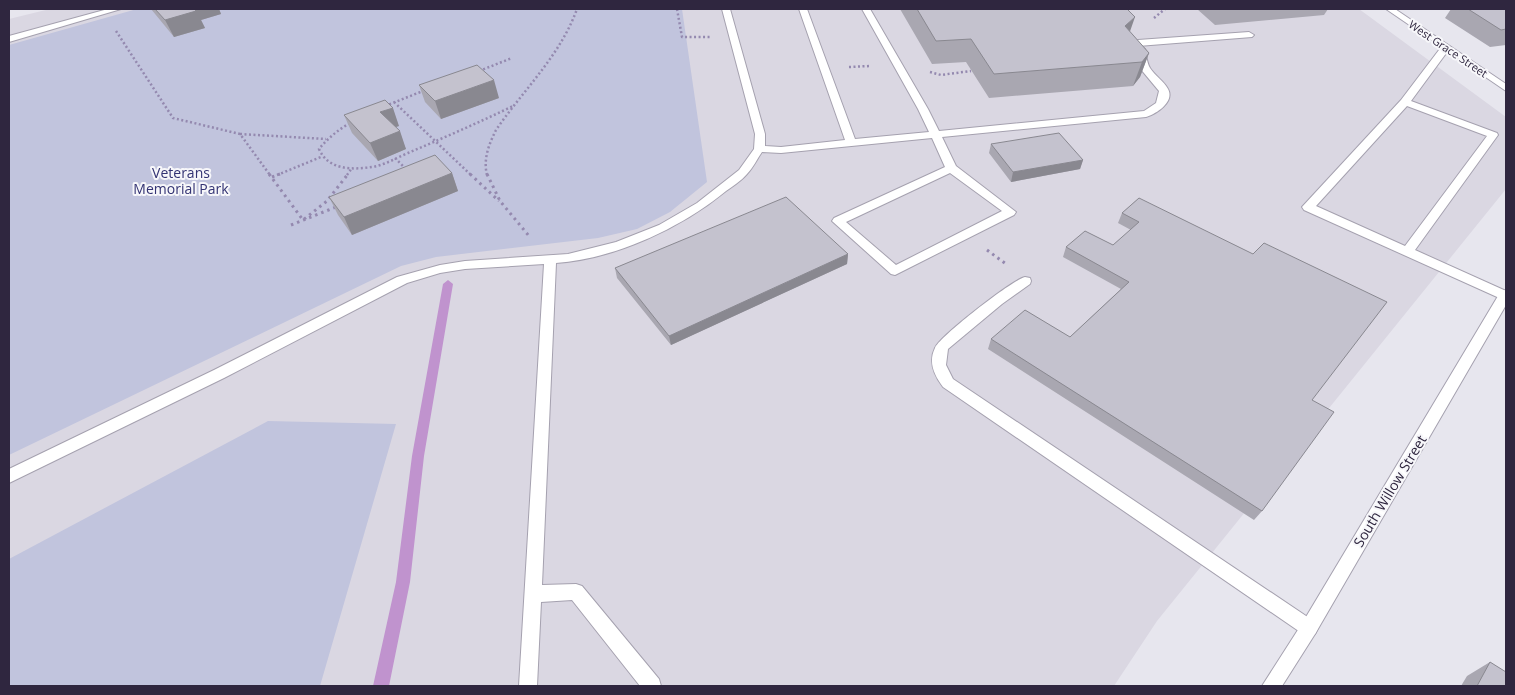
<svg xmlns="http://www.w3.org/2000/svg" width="1515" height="695" viewBox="0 0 1515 695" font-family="'Open Sans',sans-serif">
<rect width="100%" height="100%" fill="#e7e6ee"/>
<path fill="#dad7e2" d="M 50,9 L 1359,9 L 1506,117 L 1506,189 L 1157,621 L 1114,686 L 9,686 L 9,19 Z"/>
<path fill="#c1c4dd" d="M 137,9 L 682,9 L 707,182 L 670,212 L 637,229 L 598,238 L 436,257 L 401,266 L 9,455 L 9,45 Z
M 268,421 L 396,424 L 320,686 L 9,686 L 9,559 Z"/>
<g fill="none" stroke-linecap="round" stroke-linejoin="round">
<path fill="#c093ce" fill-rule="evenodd" d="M 448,280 L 453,284 L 424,456 L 410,582 L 389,686 L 373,686 L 396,582 L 412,456 L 443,284 Z"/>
<g stroke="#a5a1af" stroke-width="2">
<path id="service" d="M 108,9 L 121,9 L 9,42 L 9,36 Z
M 722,9 L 730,9 L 765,134 L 765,146 L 781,147 L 845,140 L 799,9 L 807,9 L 855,139 L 929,132 L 918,109 L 862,9 L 870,9 L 928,109 L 939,131 L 1144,111 L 1156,103 L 1159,91 L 1139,67 L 1135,49 L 1140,46 L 1145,49 C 1146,55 1147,63 1150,68 C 1155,76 1164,81 1168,89 C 1175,102 1156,114 1146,117 L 942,137 L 956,166 L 1016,212 L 1014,215 L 895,275 L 891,274 L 832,221 L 834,218 L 945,167 L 932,138 L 781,153 L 762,152 C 757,159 753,168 747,174 C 741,181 733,186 726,191 C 681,228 615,259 556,263 L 542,585 L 576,584 L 582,586 L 659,679 L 661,686 L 640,686 L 572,600 L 541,602 L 537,686 L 519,686 L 544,264 L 465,269 L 440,273 L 407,283 L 224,378 L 9,483 L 9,469 L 214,370 L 397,277 L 440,265 L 465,261 L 568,254 L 616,242 L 659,225 L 697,203 L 739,170 L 754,149 L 755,134 ZM 950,173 L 1002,211 L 896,265 L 846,222 Z
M 1249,32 L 1254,35 L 1252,37 L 1138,46 L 1133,43 L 1138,40 Z
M 1445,45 L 1450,48 L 1411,101 L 1497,133 L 1498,135 L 1415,250 L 1506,291 L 1506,301 L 1304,210 L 1302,207 L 1401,100 L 1442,46 ZM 1407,106 L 1487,136 L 1405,246 L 1316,206 Z
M 1025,277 L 1030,278 L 1031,281 L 1030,284 L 1002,304 L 948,349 L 946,365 L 953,379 L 1315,622 L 1318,628 L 1315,634 L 1309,637 L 1303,634 L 943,387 C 934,375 928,362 935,348 C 939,337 1012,280 1025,277 Z"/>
</g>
<g stroke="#a5a1af" stroke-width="2">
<path id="tertiary" d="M 1386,9 L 1395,9 L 1506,84 L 1506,91 Z
M 1506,290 L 1506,305 L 1315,634 L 1282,686 L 1262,686 L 1303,622 L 1501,291 Z"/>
</g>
<path stroke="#9489af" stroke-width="2.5" stroke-dasharray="2 2.5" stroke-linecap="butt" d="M 677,9 L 682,37 L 710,37
M 1154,18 L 1165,9
M 116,31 L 173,118 L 240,134 L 270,175
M 849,67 L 870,66
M 479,71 L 512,58
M 930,72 L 941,75 L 971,71
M 394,102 L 471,175
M 385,106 L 423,91
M 350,123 C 338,130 328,138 319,149 C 328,170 352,170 372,167 C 385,165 396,158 408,153 C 443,138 478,123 513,106
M 240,134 L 326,139
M 395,158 L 407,170
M 277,175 L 321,157
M 347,175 L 352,168
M 487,175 C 483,159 489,144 496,130 C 524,89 560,56 577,9"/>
<path stroke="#9489af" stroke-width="3" stroke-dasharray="2.5 4" stroke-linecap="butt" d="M 269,174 L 303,220 L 327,201 L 348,174
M 470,174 L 499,201
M 487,174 L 500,201 L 529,236
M 272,177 L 280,174
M 291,225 L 336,207
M 987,250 L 1006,264"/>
<use href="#service" fill="#fff" fill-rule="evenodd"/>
<use href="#tertiary" fill="#fff" fill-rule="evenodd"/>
</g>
<path fill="#a9a7b1" d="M 151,9 L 219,9 L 221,14 L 201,20 L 205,28 L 174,37 Z
M 900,9 L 1127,9 L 1130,32 L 1149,53 L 1140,77 L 1133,86 L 989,98 L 966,62 L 932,64 Z
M 1197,9 L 1328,9 L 1324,15 L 1215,25 Z
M 1451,9 L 1506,9 L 1506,45 L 1490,47 L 1445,18 Z
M 419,85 L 499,98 L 441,119 L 425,102 Z
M 344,115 L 399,126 L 395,127 L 406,149 L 378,161 L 352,133 Z
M 991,144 L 1083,160 L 1080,169 L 1011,182 L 989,153 Z
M 452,173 L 458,191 L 352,235 L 338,215 L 329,197 Z
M 1139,198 L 1312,400 L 1262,511 L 1254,520 L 988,349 L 991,339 L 1070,337 L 1121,289 L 1063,257 L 1066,247 L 1113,245 L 1131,230 L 1118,223 L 1122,213 Z
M 848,254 L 847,264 L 671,345 L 617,278 L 615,268 Z
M 1490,662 L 1506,686 L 1461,686 L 1467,676 Z"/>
<path fill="#898890" d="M 192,9 L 219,9 L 221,14 L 201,20 L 205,28 L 174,37 L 165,20 Z
M 1135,17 L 1127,40 L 1125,26 Z
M 1149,53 L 1140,77 L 1133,86 L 1142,62 Z
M 494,80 L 499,98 L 441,119 L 435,101 Z
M 393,108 L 399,126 L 387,130 L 380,112 Z
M 400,131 L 406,149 L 378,161 L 370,143 Z
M 1083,160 L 1080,169 L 1011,182 L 1013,172 Z
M 452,173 L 458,191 L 352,235 L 344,217 Z
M 848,254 L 847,264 L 671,345 L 669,336 Z"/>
<path fill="#c4c2ce" stroke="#898890" d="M 155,9 L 194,9 L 196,11 L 165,20 Z
M 917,9 L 1127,9 L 1135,17 L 1125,26 L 1149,53 L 1142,62 L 994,74 L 971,39 L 936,41 Z
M 1468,9 L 1506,9 L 1506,29 L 1501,30 Z
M 477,65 L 494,80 L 435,101 L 419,85 Z
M 385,100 L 393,108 L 380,112 L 400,131 L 370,143 L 344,115 Z
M 1059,133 L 1083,160 L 1013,172 L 991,144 Z
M 435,155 L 452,173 L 344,217 L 329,197 Z
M 786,197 L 848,254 L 669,336 L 615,268 Z
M 1139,198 L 1253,254 L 1264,243 L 1387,302 L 1312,400 L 1334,412 L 1262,511 L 991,339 L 1025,310 L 1070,337 L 1129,282 L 1066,247 L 1085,231 L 1113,245 L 1139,222 L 1122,213 Z
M 1490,662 L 1506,672 L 1506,686 L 1477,686 Z"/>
<g text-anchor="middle" stroke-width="4" stroke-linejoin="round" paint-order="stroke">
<g font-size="11" fill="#2f263f" stroke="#f7f7fa">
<text transform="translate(1448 49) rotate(34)" y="4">West Grace Street</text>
</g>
<g font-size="14" fill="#333373" stroke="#f7f7fa">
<text x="181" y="178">Veterans<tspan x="181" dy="16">Memorial Park</tspan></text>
</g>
<g font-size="14" fill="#2f263f" stroke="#f7f7fa">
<text transform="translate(1390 491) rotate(-59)" y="5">South Willow Street</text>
</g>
</g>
<rect width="1515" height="695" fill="none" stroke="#2f263f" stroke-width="20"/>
</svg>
